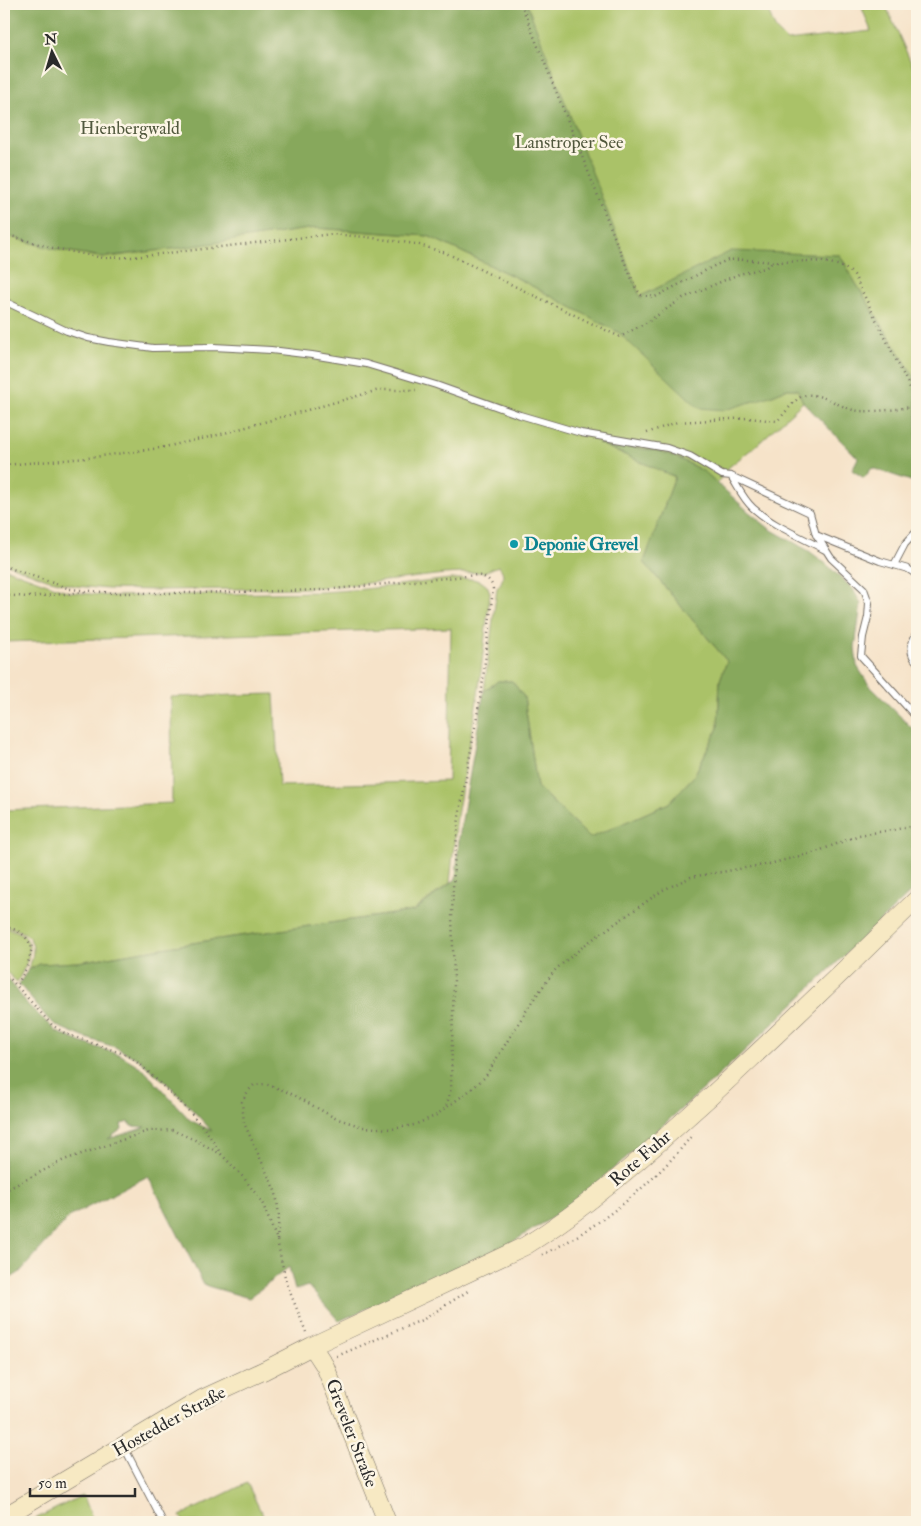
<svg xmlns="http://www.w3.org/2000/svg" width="921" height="1526" viewBox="0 0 921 1526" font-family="'IM FELL Double Pica',serif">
<rect width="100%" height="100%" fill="#fcf5e5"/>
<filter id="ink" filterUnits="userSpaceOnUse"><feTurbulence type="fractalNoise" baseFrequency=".02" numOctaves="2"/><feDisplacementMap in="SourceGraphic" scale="10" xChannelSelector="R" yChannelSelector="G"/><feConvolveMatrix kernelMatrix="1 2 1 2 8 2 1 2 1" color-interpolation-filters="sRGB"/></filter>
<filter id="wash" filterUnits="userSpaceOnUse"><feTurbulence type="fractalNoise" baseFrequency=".0096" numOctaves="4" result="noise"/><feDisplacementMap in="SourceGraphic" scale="20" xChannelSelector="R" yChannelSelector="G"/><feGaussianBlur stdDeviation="1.12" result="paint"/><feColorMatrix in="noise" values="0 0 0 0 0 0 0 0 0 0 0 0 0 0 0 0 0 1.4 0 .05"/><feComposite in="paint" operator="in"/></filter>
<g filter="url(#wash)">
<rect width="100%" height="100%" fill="#f6e3c9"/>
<path fill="#aac267" stroke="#6a7649" d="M 4,4 L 765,4 L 776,30 L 787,41 L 871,31 L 862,8 L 875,4 L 885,4 L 917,76 L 917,381 L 855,282 L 840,255 L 599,322 L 618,332 L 770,396 L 787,389 L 797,389 L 803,402 L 758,444 L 729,467 L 717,483 C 685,453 642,446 600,444 L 675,477 L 644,562 L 727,661 L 720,680 L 718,728 L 694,776 L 669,803 L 590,838 L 537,787 L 524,697 L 512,681 L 498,681 L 484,691 L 497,588 C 503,582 506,572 498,566 L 484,572 L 444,574 L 351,585 L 309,588 L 158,590 L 108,589 L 76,586 L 47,579 L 4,563 L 4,234 L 53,248 L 103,258 L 315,228 L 428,236 L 517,278 L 593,318 Z
M 4,568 L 69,592 L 112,596 L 322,592 L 365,589 L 450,579 L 473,579 L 482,582 L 488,587 L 490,593 L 479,688 L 457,816 L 450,883 L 413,911 L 205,941 L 78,962 L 40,964 L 28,970 C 39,944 32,931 4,926 L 4,810 L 172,803 L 171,697 L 274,694 L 279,786 L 448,781 L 451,628 L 4,642 Z
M 4,928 C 40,933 31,958 17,982 L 4,970 Z
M 247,1483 L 266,1522 L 184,1522 L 180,1516 Z
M 83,1495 L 94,1522 L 29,1522 Z"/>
<path fill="#87a85c" stroke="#596a44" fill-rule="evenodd" d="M 4,4 L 527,4 L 641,299 L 641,296 L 731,251 L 840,255 L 855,282 L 917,381 L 917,483 L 872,468 L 864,478 L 852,470 L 858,458 L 803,402 L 797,389 L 787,389 L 770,396 L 725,410 L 699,408 L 618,332 L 517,278 L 428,236 L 315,228 L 180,248 L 103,257 L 53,249 L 4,235 Z
M 598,443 L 659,451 L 678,458 L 705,472 L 749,512 L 770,529 L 809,551 L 825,563 L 853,589 L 861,604 L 855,647 L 857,666 L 869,685 L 917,733 L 917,886 L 715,1079 L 585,1194 L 558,1214 L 506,1246 L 339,1321 L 308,1286 L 295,1290 L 289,1267 L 249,1298 L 204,1285 L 148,1176 L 69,1217 L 19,1273 L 4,1282 L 4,976 L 9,980 L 28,1005 L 57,1032 L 83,1043 L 121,1055 L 142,1068 L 190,1120 L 212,1131 L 172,1088 L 138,1059 L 115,1047 L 83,1037 L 57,1026 L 48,1019 L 19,984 L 28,970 L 40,964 L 78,962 L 205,941 L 414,911 L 456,879 L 459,838 L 484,691 L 498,681 L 512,681 L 524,697 L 537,787 L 590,838 L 669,803 L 694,776 L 718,728 L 720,680 L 727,661 L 644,562 L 675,477 ZM 129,1122 L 131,1126 L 146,1127 L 108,1139 L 122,1129 L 121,1124 Z"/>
</g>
<g filter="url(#ink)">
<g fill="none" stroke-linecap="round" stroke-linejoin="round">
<g stroke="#726b62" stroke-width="8">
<path id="lane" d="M 4,301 L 67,331 L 88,338 L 109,342 L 153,348 L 213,347 L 271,350 L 312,355 L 366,364 L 436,385 L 520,415 L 581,433 L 667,448 L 690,456 L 722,475 L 731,476 L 810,513 L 816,535 L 880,561 L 908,569 L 917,575
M 731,476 C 738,487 743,499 753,508 C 773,526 802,537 825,550
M 817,536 L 831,558 L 864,589 L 869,603 L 868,617 L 863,637 L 861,656 L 917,718
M 894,565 L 905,544 L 917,531
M 917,632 C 911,643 908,653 917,662
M 124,1447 L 163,1522"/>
</g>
<g stroke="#726b62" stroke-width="19">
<path id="secondary" d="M 312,1346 L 325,1366 L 387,1522
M 4,1517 L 202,1399 L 265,1370 L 312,1346 L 525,1246 C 593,1204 652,1149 711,1096 C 781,1031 849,966 917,899"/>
</g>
<path stroke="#726b62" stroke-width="2.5" stroke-dasharray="1 4" stroke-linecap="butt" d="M 521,4 L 624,261 L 636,288 L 641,295 L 655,297 L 716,265 L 728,260 C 744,259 759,261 775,262 C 799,262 835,256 854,275 L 917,402
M 4,234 L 53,248 L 103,258 L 134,257 L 332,234 L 366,237 L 416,244 L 446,253 L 620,337 L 649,321 L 683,298 L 739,274 L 765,268 L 773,262
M 647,433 L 677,422 L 748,418 L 777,421 C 786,413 795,397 806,395 C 824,393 841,409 859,411 C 878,412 898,409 917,406
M 4,465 L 87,458 L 160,448 L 214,436 L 379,390 L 416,390
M 4,566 L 70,589 L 113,593 L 190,593 L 323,590 L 477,575 C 486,577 491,579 493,589 L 482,688 L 459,817 L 454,865 L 452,914 L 454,982 L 452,1043 L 451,1088 L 446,1108
M 4,595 L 28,597 L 87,592
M 4,927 C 18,929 26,934 32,948 L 27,967 L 17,985
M 4,972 L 52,1025 L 66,1034 L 127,1055 L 141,1065 L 190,1112 L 207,1132 L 221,1154
M 4,1191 L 64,1160 L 148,1131 L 172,1130 L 195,1140 L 221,1154 L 244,1178 L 262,1202 L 277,1240 L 286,1282 L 306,1332
M 277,1240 L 279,1216 L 276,1193 L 244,1123 L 242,1102 L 248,1091 L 254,1085 L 265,1084 L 280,1089 L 294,1095 L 335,1118 L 363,1127 L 392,1129 L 414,1125 L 435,1116 L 473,1088 L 485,1077 L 533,1000 L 556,969 L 586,944 L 663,890 L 691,877 L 769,864 L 816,852 L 859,835 L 917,826
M 542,1255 C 597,1229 656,1182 693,1134
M 337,1356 L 424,1319 L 468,1291"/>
<use href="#lane" stroke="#fff" stroke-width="6"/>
<use href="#secondary" stroke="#f7e9c3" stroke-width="18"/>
</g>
</g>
<circle fill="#0f9aa8" stroke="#fcf5e5" stroke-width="2" cx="514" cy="544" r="5"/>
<g text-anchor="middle" stroke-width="5" stroke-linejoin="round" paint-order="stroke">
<g font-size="18" fill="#51583d" stroke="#fcf5e5">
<text x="130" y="134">Hienbergwald</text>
<text x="569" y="148">Lanstroper See</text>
</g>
<g font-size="18" font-weight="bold" fill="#0d838f" stroke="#fcf5e5" text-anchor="start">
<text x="524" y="550">Deponie Grevel</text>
</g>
<g font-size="18" fill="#2b2b2b" stroke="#fcf5e5">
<text transform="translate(640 1158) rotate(-41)" y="6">Rote Fuhr</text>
<text transform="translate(169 1421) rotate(-29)" y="6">Hostedder Straße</text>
<text transform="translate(352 1433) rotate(69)" y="6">Greveler Straße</text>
</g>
</g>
<rect width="921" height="1526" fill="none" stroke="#fcf5e5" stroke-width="20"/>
<g transform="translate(52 52) rotate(355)" stroke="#fcf5e5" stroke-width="4" paint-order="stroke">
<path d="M0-4L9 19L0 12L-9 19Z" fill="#2b2b2b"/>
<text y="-8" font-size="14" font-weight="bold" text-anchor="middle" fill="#2b2b2b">N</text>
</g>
<path d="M30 1488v8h105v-8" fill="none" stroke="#2b2b2b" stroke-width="2.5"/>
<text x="38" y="1488" font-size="15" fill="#2b2b2b" stroke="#fcf5e5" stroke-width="4" paint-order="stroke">50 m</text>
</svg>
